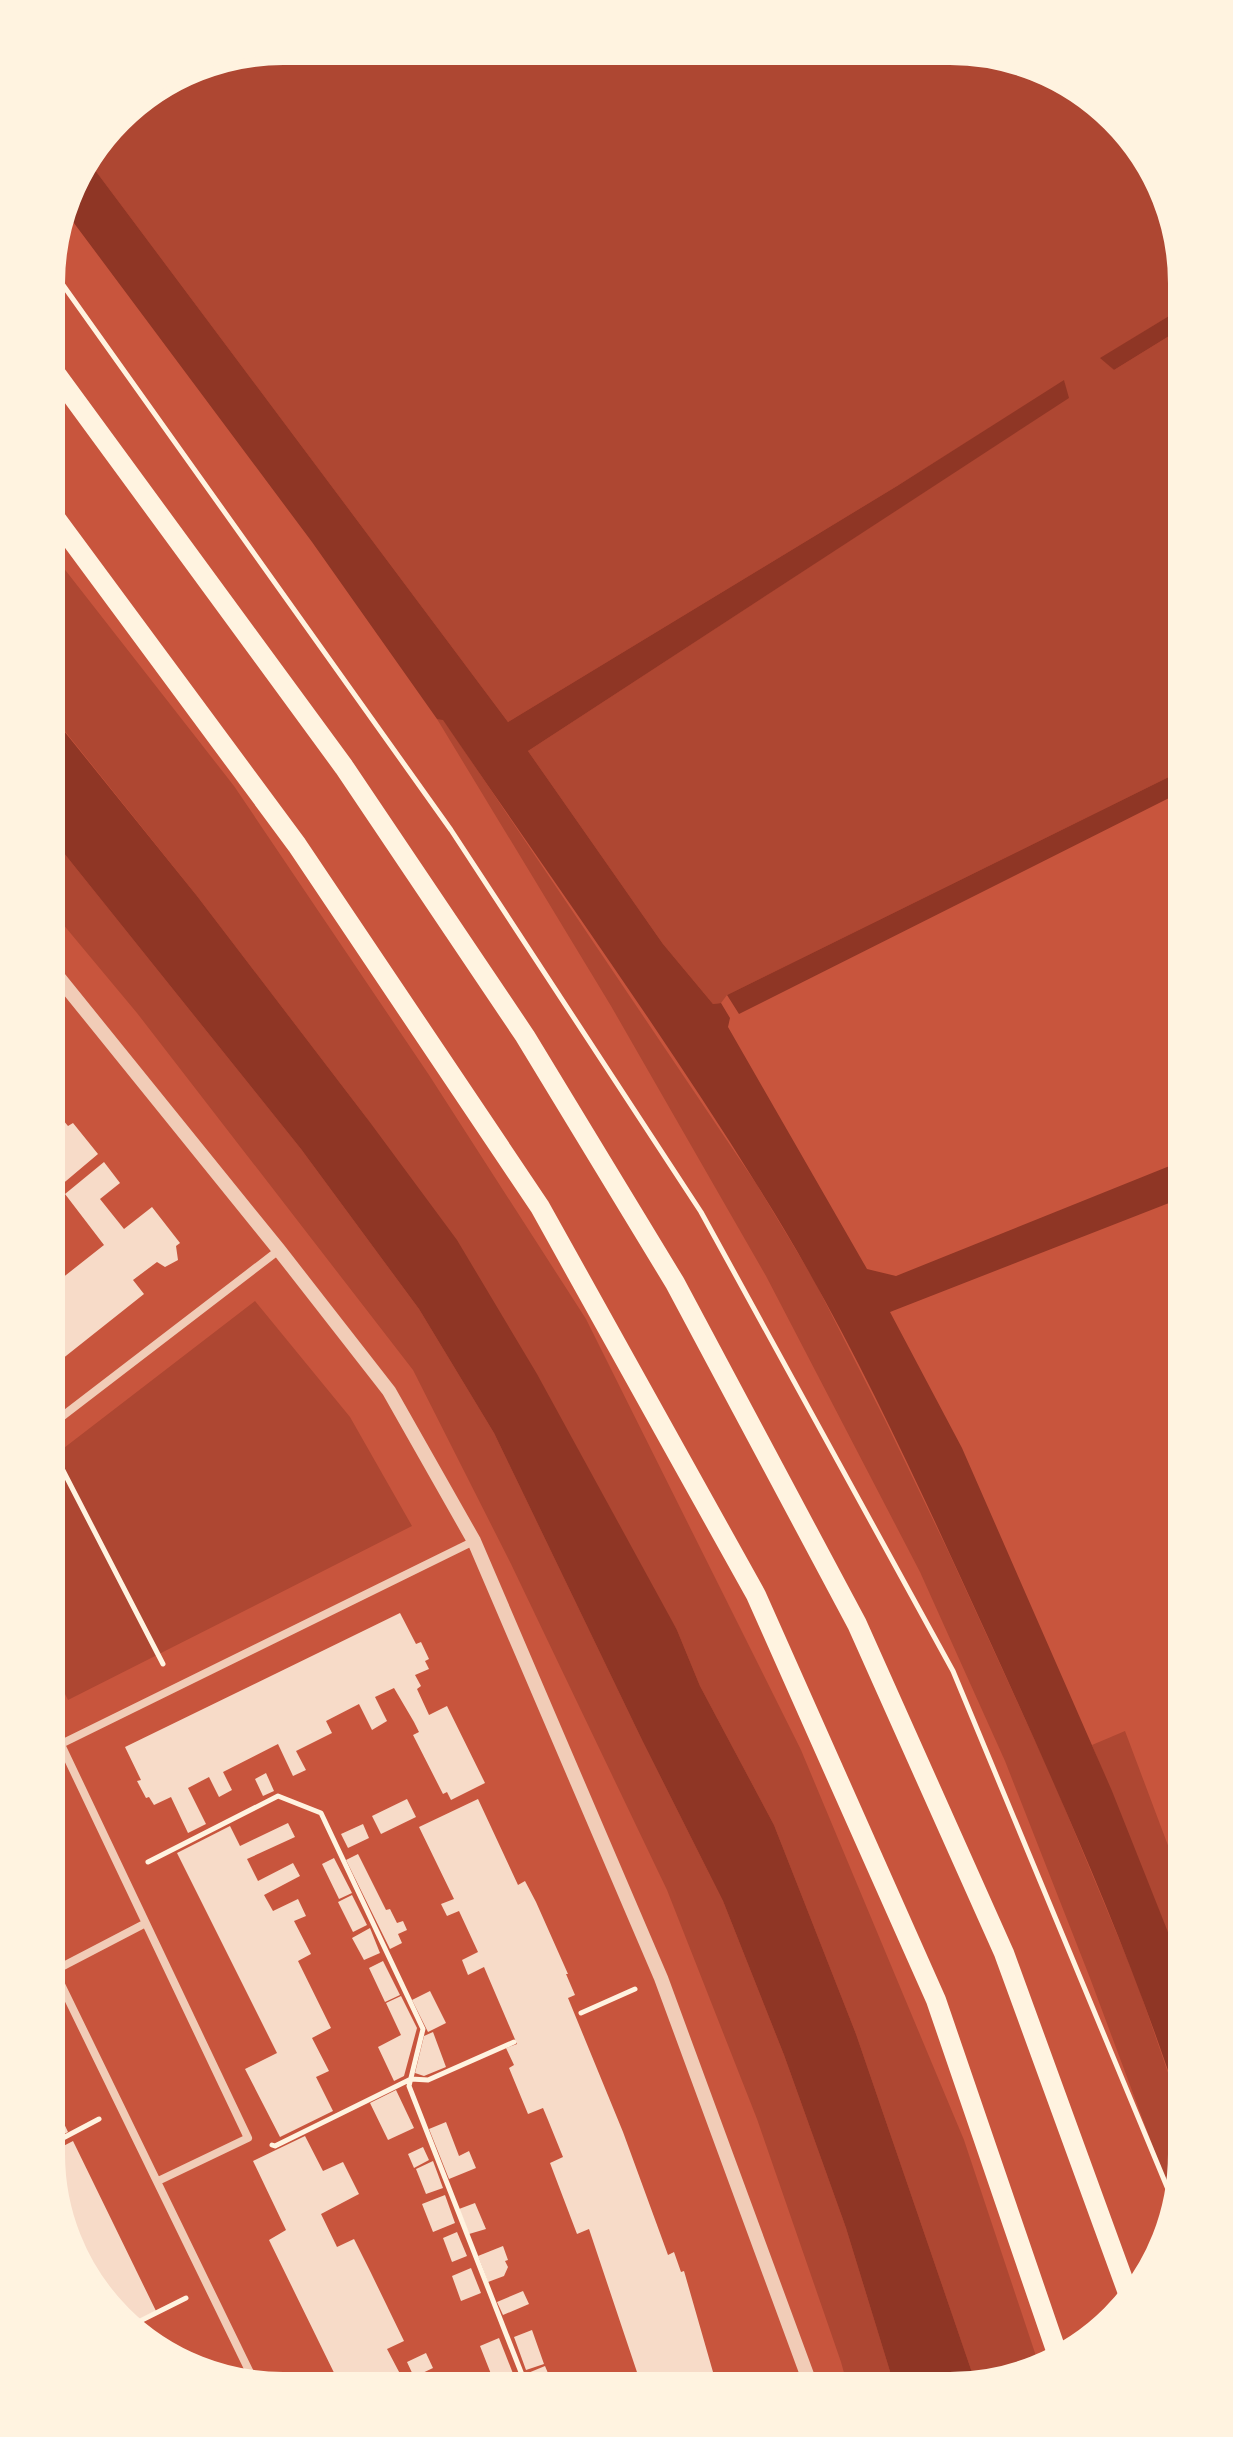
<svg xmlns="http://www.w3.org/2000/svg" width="1233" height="2437" viewBox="0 0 1233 2437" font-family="Ubuntu,sans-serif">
<rect width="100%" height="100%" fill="#c8553d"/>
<path fill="#ae4732" d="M 283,46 L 996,50 L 1107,105 L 1175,207 L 1187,283 L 1187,305 L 1101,358 L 1114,370 L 1187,325 L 1187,768 L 727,995 L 721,1003 L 713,1004 L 663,944 L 528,751 L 1068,398 L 1064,381 L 897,486 L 508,722 L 86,158 L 126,105 L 192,64 Z
M 48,548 L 234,786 L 429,1075 L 586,1319 L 801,1750 L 964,2140 L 1041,2371 L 1026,2379 L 977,2387 L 856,2034 L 774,1825 L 700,1686 L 677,1630 L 366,1117 L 197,896 L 48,710 Z
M 437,719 L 443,719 L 757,1185 L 814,1280 L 885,1420 L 949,1553 L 1053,1780 L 1136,1980 L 1186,2125 L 1186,2170 L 1177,2211 L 1090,1978 L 1005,1761 L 920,1572 L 766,1276 L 611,1006 Z
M 47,832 L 301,1149 L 419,1309 L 494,1433 L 643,1742 L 723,1901 L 784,2055 L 846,2228 L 896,2391 L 849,2391 L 841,2362 L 757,2119 L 667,1890 L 511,1564 L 413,1370 L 137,1013 L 47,905 Z
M 255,1301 L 350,1417 L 412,1526 L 68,1700 L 47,1658 L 47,1461 Z
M 1125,1731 L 1187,1896 L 1187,1980 L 1092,1745 Z"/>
<path fill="#8f3625" d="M 86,158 L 508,722 L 897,486 L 1064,380 L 1069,398 L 528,751 L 663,944 L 713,1004 L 721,1003 L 730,1018 L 728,1027 L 867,1269 L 896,1276 L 1187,1159 L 1187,1196 L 890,1312 L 962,1448 L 1112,1791 L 1187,1980 L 1186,2125 C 1133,1957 1060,1795 987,1635 C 917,1482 847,1327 757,1185 C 658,1026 548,874 443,720 L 437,719 L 312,542 L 62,207 L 71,178 Z
M 1187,305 L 1187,325 L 1114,370 L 1100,358 Z
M 47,710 L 197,896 L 366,1117 L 457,1240 L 537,1374 L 677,1630 L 700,1686 L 774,1825 L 856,2034 L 977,2387 L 950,2391 L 896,2391 L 846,2228 L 784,2055 L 723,1901 L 643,1742 L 494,1433 L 419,1309 L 301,1149 L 47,832 Z
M 1187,768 L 1187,789 L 739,1014 L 727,995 Z"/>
<path fill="#f7dbc8" d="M 47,1101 L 68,1126 L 73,1123 L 98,1154 L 47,1197 Z
M 104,1162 L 120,1183 L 100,1199 L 124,1229 L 152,1207 L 180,1243 L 176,1246 L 178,1260 L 165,1267 L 157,1262 L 133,1280 L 144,1294 L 47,1371 L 47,1290 L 104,1245 L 65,1194 Z
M 51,1242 L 64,1258 L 53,1268 L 47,1260 L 47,1245 Z
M 400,1613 L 416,1644 L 421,1642 L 429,1659 L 425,1661 L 429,1669 L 415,1675 L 421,1686 L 417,1689 L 429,1715 L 447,1706 L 485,1783 L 451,1800 L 447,1792 L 443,1794 L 413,1735 L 419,1732 L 414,1722 L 394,1688 L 375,1697 L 387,1721 L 372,1730 L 359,1704 L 326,1721 L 332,1733 L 296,1751 L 306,1770 L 293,1776 L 278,1744 L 223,1772 L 232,1790 L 219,1797 L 209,1777 L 188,1788 L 206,1824 L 188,1833 L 171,1797 L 154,1805 L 149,1797 L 146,1798 L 137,1781 L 141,1780 L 125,1747 Z
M 266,1773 L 274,1791 L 263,1796 L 255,1779 Z
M 407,1799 L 416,1817 L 381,1834 L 372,1816 Z
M 478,1799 L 518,1885 L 525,1881 L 536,1902 L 568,1974 L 566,1974 L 575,1995 L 568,1998 L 623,2132 L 668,2255 L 674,2252 L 681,2272 L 684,2271 L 713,2372 L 705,2374 L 710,2390 L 643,2390 L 589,2229 L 577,2234 L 550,2163 L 563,2157 L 548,2120 L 543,2108 L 528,2114 L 509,2068 L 514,2065 L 506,2048 L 517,2044 L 484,1967 L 468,1975 L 462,1960 L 478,1952 L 459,1911 L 447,1916 L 441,1904 L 454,1899 L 419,1827 Z
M 288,1823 L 295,1837 L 247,1859 L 258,1881 L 293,1863 L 300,1876 L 264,1895 L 273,1911 L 298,1899 L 306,1916 L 294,1921 L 311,1954 L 298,1961 L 331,2028 L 312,2038 L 329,2071 L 316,2077 L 333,2111 L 280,2137 L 245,2069 L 277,2053 L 177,1853 L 230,1826 L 240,1846 Z
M 363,1824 L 369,1838 L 348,1848 L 341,1834 Z
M 358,1854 L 386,1910 L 390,1909 L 397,1923 L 403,1921 L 407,1930 L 398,1934 L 402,1943 L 390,1949 L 346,1860 Z
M 334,1858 L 352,1893 L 339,1899 L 322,1864 Z
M 352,1895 L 367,1925 L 353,1932 L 338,1902 Z
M 370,1928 L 380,1953 L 364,1960 L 352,1938 Z
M 383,1961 L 400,1995 L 385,2002 L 369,1968 Z
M 430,1991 L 446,2023 L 428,2032 L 412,2000 Z
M 401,1996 L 417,2028 L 404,2076 L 394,2081 L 378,2047 L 401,2035 L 386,2003 Z
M 433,2032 L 446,2067 L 424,2076 L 415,2073 L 424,2036 Z
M 46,2086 L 68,2132 L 46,2143 Z
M 396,2090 L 414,2128 L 388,2140 L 370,2103 Z
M 446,2122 L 459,2156 L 469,2151 L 476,2168 L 449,2179 L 429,2129 Z
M 305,2136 L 323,2171 L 343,2162 L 359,2194 L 321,2214 L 337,2247 L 354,2239 L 371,2273 L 404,2341 L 387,2349 L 408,2389 L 342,2389 L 269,2240 L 286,2230 L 253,2161 Z
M 73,2141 L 156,2311 L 123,2327 L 58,2230 L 46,2155 Z
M 423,2147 L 429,2160 L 414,2168 L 408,2154 Z
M 433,2161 L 443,2188 L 426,2194 L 416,2169 Z
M 445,2195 L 455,2223 L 433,2232 L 422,2204 Z
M 475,2203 L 486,2229 L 469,2234 L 459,2209 Z
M 457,2232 L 467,2256 L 452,2262 L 443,2238 Z
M 503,2246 L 508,2260 L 505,2261 L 508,2267 L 504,2276 L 488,2282 L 478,2256 Z
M 471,2268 L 481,2293 L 461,2301 L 452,2276 Z
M 523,2291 L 529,2304 L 503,2315 L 497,2302 Z
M 532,2330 L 544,2364 L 526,2370 L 514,2337 Z
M 499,2338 L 512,2371 L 520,2390 L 498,2390 L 493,2379 L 480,2346 Z
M 426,2353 L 433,2368 L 414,2377 L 407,2362 Z
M 545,2366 L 555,2390 L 534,2390 L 528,2373 Z"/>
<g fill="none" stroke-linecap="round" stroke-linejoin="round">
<path stroke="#fff3e0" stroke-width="5" d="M 48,264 L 451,830 L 701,1212 L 953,1671 L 1177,2211
M 54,1453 L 163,1664
M 148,1862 L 278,1796 L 321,1813 L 423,2029 L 409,2086 L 528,2390
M 581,2013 L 635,1989
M 272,2145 L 275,2146 L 411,2079 L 428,2080 L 514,2042
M 46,2147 L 99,2119
M 124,2329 L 186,2298"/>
<path stroke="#f1ccb7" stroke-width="8" d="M 47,1428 L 279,1250
M 46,1713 L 248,2138 L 158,2181
M 61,1744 L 474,1541
M 54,1970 L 258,2389
M 46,1975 L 144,1924"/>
<path stroke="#f1ccb7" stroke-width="14" d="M 47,963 L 279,1250 L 389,1391 L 474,1541 L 661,1978 L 813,2391"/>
<path stroke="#fff3e0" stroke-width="20" d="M 48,363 L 344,767 L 525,1036 L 675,1283 L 857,1624 L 1004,1953 L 1132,2304
M 48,508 L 297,845 L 540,1207 L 756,1595 L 936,2000 L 1060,2362"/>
</g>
<path d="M0 0H1233V2437H0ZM283 60H950A223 223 0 0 1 1173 283V2154A223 223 0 0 1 950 2377H283A223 223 0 0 1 60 2154V283A223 223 0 0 1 283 60Z" fill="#fff3e0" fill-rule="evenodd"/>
<path fill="none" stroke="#fff3e0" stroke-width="10" d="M283 60H950A223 223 0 0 1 1173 283V2154A223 223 0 0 1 950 2377H283A223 223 0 0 1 60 2154V283A223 223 0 0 1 283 60Z"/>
</svg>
